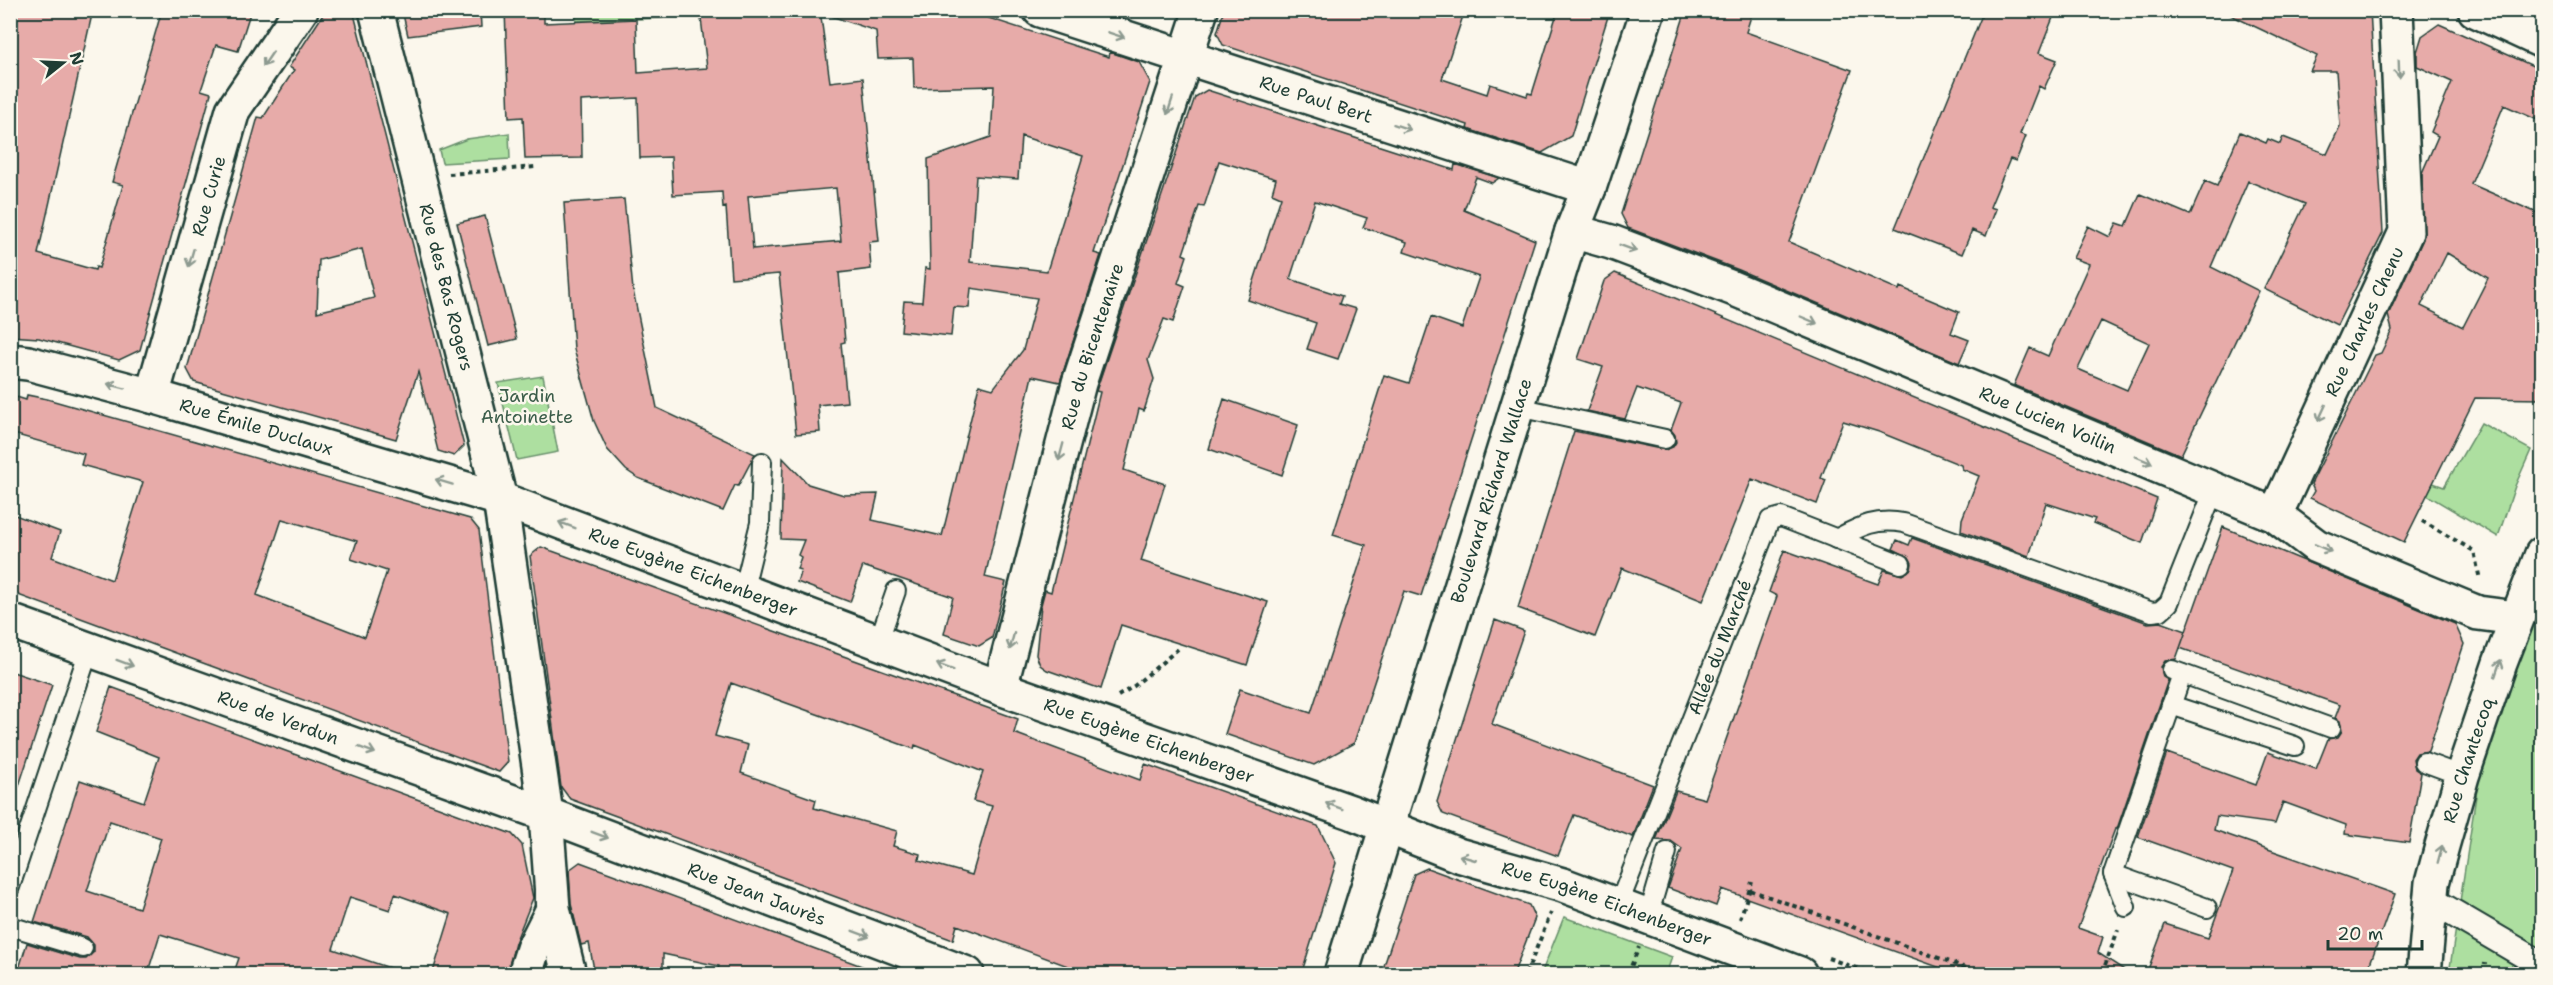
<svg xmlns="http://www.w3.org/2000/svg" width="2553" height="985" viewBox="0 0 2553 985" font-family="'Shantell Sans',sans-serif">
<rect width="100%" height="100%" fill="#fbf7ec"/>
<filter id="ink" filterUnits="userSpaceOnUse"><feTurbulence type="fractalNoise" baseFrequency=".0167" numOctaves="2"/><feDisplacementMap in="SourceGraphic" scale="12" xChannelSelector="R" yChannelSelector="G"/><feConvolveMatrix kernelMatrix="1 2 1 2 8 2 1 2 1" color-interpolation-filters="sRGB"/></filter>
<g filter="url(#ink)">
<path fill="#addfa0" stroke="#668e6a" stroke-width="1.5" d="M 576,11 L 661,11 L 662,18 L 576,21 Z
M 509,133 L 510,159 L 442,163 L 439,150 L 467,139 Z
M 543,376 L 558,452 L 517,460 L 498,383 Z
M 2481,423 L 2531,450 L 2515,486 L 2498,537 L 2427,495 L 2433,483 L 2444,487 Z
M 2542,593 L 2542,974 L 2449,974 L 2481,763 Z
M 1564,917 L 1672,957 L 1666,974 L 1541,974 Z"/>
<path fill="#e7aba9" stroke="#1f3d34" stroke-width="1.5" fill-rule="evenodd" d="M 10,10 L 93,10 L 38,254 L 95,270 L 96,267 L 99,268 L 123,185 L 112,182 L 162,10 L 251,10 L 238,51 L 216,45 L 201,90 L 211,93 L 140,350 L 119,360 L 39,338 L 10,336 Z
M 326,10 L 353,10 L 464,446 L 454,456 L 438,451 L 418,372 L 396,439 L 194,382 L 187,369 L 258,117 L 263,118 L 294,70 L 289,67 ZM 362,249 L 374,298 L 317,312 L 319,260 Z
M 402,10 L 480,10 L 481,27 L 408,36 Z
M 505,10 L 544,10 L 544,23 L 636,19 L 638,73 L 707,68 L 700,10 L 820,10 L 830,82 L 863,78 L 879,241 L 869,242 L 871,269 L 839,273 L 845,342 L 841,343 L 847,402 L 818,405 L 820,432 L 796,434 L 779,274 L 731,278 L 726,207 L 723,208 L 722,192 L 673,195 L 671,157 L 640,158 L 638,98 L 581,101 L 582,158 L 525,159 L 523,117 L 509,118 ZM 836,188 L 841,241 L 753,249 L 748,196 Z
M 828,10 L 964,10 L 1109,57 L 1110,52 L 1139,62 L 1150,82 L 1094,253 L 1101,255 L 1060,382 L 1032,376 L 985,577 L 1006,582 L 992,638 L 979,646 L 944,634 L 953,597 L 863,566 L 850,602 L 797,582 L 801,570 L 797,569 L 801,557 L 798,555 L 804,540 L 781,539 L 783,458 L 808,484 L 844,495 L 878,494 L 872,520 L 942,536 L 979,385 L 993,389 L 1023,350 L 1037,298 L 971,288 L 969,308 L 954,307 L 951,336 L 901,331 L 904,301 L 922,302 L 925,268 L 930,269 L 928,159 L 991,137 L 994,86 L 914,88 L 913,58 L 878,59 L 876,31 L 828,15 ZM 1021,136 L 1083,156 L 1047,271 L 970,262 L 976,176 L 1018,179 Z
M 1224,10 L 1465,10 L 1442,79 L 1487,94 L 1490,84 L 1527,96 L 1528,93 L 1532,94 L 1558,10 L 1610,10 L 1571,136 L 1542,153 L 1467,129 L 1468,125 L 1223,45 L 1217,33 Z
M 1686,10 L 1753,10 L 1746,32 L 1852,70 L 1789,242 L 1899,290 L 1900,287 L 1959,312 L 1951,333 L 1969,340 L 1959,363 L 1739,270 L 1628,228 L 1621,214 Z
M 1984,10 L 2056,10 L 2039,53 L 2057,60 L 2044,89 L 2039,86 L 2020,134 L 2026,136 L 2016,161 L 2010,159 L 1990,207 L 1996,209 L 1986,236 L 1972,230 L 1962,254 L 1895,228 Z
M 2220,10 L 2370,10 L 2383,233 L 2337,325 L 2264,289 L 2305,204 L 2248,181 L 2211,267 L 2259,291 L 2181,455 L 2014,385 L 2030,348 L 2048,356 L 2089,264 L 2073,258 L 2088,226 L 2110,237 L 2117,223 L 2126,226 L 2140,194 L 2190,215 L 2205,181 L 2217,186 L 2240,132 L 2266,143 L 2268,139 L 2280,144 L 2283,137 L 2327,154 L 2340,126 L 2336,71 L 2310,71 L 2317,56 ZM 2101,321 L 2149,343 L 2127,390 L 2078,369 Z
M 2439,24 L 2542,70 L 2542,122 L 2504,105 L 2471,184 L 2542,215 L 2542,399 L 2475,398 L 2404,542 L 2310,498 L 2314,491 L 2311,484 L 2375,355 L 2381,353 L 2392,330 L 2388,315 L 2423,239 L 2422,173 L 2438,136 L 2431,132 L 2452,82 L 2417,66 L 2417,52 L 2422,36 ZM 2447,253 L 2488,278 L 2463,327 L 2421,306 Z
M 1207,90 L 1454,170 L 1455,164 L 1499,178 L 1492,183 L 1476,177 L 1464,210 L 1535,240 L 1421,596 L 1404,591 L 1354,743 L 1314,765 L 1225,734 L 1240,689 L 1311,713 L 1366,545 L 1333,535 L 1384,375 L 1409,383 L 1431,317 L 1462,328 L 1479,277 L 1404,252 L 1407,242 L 1363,227 L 1367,218 L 1315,201 L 1290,279 L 1342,296 L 1339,304 L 1356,309 L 1338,359 L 1307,349 L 1316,323 L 1248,300 L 1281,197 L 1272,193 L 1276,179 L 1219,161 L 1204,207 L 1199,206 L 1183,254 L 1187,256 L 1178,283 L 1185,286 L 1173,322 L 1164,319 L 1148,360 L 1154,379 L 1144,411 L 1139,409 L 1124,470 L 1165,484 L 1141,561 L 1268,602 L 1247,665 L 1121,625 L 1101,689 L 1047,670 L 1040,665 L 1036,655 L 1041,605 L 1045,590 L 1051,592 L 1100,392 L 1096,391 L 1097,388 L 1195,97 Z
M 624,199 L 633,290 L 657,408 L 755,454 L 738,486 L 735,485 L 723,511 L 638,478 L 626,470 L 607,449 L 594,421 L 574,349 L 564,203 Z
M 485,216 L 517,339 L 488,346 L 457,223 Z
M 1615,273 L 2157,499 L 2142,543 L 2093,523 L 2095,519 L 2046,503 L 2029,556 L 1961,531 L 1962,519 L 1979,476 L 1962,469 L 1961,465 L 1879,432 L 1843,421 L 1821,478 L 1826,480 L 1817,504 L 1752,479 L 1703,601 L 1622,568 L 1595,637 L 1518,608 L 1574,431 L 1665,450 L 1673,447 L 1676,442 L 1675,435 L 1671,430 L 1681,403 L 1637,388 L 1625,419 L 1587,411 L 1603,367 L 1578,359 L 1604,281 Z
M 10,395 L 26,400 L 27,395 L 47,399 L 470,519 L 479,530 L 508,762 L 499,772 L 10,592 L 10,513 L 60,532 L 52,557 L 112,580 L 143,482 L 81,465 L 84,454 L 10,433 ZM 282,519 L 357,541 L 351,559 L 387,571 L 365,637 L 257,595 Z
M 1224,399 L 1298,425 L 1282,475 L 1209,449 Z
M 2223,527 L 2455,624 L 2464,644 L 2428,751 L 2417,753 L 2413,759 L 2415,769 L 2421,773 L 2409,843 L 2345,834 L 2346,825 L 2283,802 L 2275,824 L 2217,816 L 2214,830 L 2395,894 L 2366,975 L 2146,975 L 2165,924 L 2208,938 L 2233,871 L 2138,837 L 2167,753 L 2256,785 L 2268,752 L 2316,769 L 2328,739 L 2338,737 L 2342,731 L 2340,721 L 2335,718 L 2340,705 L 2180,648 Z
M 1912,538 L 2148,623 L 2161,622 L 2186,631 L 2176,659 L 2165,661 L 2161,667 L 2163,677 L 2168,680 L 2117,829 L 2115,829 L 2078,928 L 2103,937 L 2098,953 L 2132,975 L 1960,975 L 1722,889 L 1716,906 L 1668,888 L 1682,849 L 1671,841 L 1656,840 L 1676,791 L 1705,799 L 1777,596 L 1769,592 L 1784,550 L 1878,584 L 1884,570 L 1902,575 L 1911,569 L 1912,563 L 1909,557 L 1893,549 L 1897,540 L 1909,545 Z
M 541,547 L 1018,719 L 1014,733 L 1140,780 L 1145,764 L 1318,826 L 1336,863 L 1301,975 L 1092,975 L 957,925 L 953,940 L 570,799 L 561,787 L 530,556 ZM 731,683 L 914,749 L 915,745 L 983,772 L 973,801 L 992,806 L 972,875 L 919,860 L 920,854 L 893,846 L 897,831 L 814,808 L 816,800 L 741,773 L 748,745 L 715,736 Z
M 1495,620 L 1524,631 L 1492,724 L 1653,785 L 1633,837 L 1574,815 L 1558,856 L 1443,814 L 1437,802 Z
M 10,671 L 52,685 L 15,798 L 10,797 Z
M 111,687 L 512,834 L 522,845 L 533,898 L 515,943 L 507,975 L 432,975 L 451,914 L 395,894 L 390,910 L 350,897 L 333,949 L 396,970 L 396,975 L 233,975 L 239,958 L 160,934 L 147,975 L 17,975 L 27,943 L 80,959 L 86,959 L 94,952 L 94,945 L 87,937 L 34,922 L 80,780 L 144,802 L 159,757 L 96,732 ZM 110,821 L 161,838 L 139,908 L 87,891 Z
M 580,862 L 878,972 L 878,975 L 716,975 L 719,966 L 663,954 L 663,975 L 595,975 L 589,943 L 581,945 L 571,904 L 569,870 Z
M 1427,868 L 1529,905 L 1535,918 L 1513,975 L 1381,975 L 1414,874 Z"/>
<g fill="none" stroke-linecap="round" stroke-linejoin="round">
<g stroke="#1f3d34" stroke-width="22">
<g id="service">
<path d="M 1518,407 L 1665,439"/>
<path d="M 1836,539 C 1861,526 1875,518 1904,523 L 2152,612 L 2160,611 L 2169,603 L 2214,490"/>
<path d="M 743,592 L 760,523 L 762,462"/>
<path d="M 878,643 L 896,591"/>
<path d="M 2172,670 L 2331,728"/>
<path d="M 2171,705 L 2295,746"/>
<path d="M 2424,762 L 2462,776"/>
<path d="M 2113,874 L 2207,908"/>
<path d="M 10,887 L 89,650"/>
<path id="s1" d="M 1618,906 L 1770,520 L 1781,517 L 1901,564"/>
<path d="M 2126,907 L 2113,874 L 2182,674"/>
<path d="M 1648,917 L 1667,852"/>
<path d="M 10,926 L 83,948"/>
</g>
</g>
<g stroke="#1f3d34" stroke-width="30">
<path id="pedestrian" d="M 2431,900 L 2542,965"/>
</g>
<g stroke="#1f3d34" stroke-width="38">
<g id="minor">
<path id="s2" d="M 1040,10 L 1589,188"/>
<path d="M 2475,10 L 2542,41"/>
<path id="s3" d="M 1572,231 L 1611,242 L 1732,288 L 2275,515 L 2316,546 L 2468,609 L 2478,613 L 2516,618"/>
<path id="s4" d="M 152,396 L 233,110 L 301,10"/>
<path id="s5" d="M 2275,515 L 2406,232 L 2396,10"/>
<path id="s6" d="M 1000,688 L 1079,383 L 1201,10"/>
<path id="s7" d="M 1341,974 L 1572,231 L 1589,188 L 1648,10"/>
<path id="s8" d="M 2424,974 L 2432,883 L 2442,846 L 2462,776 L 2500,663 L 2542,554"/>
</g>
</g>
<g stroke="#1f3d34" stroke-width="38">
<g id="tertiary">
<path id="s9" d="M 376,10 L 500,499 L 546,814 L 553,909 L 569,974"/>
<path id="s10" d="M 10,361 L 28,363 L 152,396 L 500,499 L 1000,688 L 1351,812 L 1458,855 L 1563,885 L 1800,974"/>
<path id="s11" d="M 10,621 L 546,814 L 967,974"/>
<path d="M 525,974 L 533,949 L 553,909"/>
</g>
</g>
<path stroke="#1f3d34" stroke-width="4" stroke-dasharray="4.5 4.5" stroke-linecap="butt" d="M 449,174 L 535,167
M 2422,521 L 2474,551 L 2480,580
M 1118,696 L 1134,686 L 1178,649
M 1750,890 L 1983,974
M 1740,919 L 1752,882
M 1828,958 L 1873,974
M 1526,974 L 1551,913
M 1567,974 L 1569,971
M 1595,974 L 1611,974
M 1628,974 L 1639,947
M 1989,974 L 1991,969
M 2102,974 L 2118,930
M 2484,974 L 2485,963"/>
<use href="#service" stroke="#fbf7ec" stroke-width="18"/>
<use href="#pedestrian" stroke="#fbf7ec" stroke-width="26"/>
<use href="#minor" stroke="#fbf7ec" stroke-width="33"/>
<use href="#tertiary" stroke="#fbf7ec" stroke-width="33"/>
</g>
<defs><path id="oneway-shaft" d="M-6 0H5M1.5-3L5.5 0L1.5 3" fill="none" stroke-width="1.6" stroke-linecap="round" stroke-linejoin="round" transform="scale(1.5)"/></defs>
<g stroke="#8d9a90">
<use href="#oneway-shaft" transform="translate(1116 35) rotate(18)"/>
<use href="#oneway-shaft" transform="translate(268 59) rotate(124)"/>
<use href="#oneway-shaft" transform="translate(2399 69) rotate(88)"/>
<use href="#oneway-shaft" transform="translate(1170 106) rotate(108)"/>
<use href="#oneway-shaft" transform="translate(1402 127) rotate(18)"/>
<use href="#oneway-shaft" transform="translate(1628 248) rotate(21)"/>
<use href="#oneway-shaft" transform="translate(191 258) rotate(106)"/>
<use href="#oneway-shaft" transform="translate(1809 320) rotate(23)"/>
<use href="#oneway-shaft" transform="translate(116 386) rotate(-165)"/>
<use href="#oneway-shaft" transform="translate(2322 413) rotate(115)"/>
<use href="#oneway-shaft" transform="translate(1061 452) rotate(105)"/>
<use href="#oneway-shaft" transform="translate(2144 460) rotate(23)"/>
<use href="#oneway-shaft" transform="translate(444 482) rotate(-163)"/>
<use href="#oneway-shaft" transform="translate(567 525) rotate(-159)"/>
<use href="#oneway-shaft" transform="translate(2323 548) rotate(24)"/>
<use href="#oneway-shaft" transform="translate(1012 641) rotate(105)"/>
<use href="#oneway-shaft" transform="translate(125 663) rotate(20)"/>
<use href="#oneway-shaft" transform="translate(945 667) rotate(-159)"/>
<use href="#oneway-shaft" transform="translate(2498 668) rotate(-71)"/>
<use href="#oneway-shaft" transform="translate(367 750) rotate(20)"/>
<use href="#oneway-shaft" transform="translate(1334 806) rotate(-160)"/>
<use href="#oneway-shaft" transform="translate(600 835) rotate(21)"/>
<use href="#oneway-shaft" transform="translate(2440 854) rotate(-75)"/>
<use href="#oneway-shaft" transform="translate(1468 858) rotate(-164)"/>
<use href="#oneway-shaft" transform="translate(861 934) rotate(21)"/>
</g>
</g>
<g text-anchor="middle" stroke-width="5" stroke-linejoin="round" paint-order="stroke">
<g font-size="18" fill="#1f3d34" stroke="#fbf7ec">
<text dy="6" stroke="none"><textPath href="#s2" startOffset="290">Rue Paul Bert</textPath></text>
<text dy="6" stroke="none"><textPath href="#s4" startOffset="208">Rue Curie</textPath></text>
<text dy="6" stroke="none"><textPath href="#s9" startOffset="286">Rue des Bas Rogers</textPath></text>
<text dy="6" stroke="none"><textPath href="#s5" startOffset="213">Rue Charles Chenu</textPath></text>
<text dy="6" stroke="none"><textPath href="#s6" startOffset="354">Rue du Bicentenaire</textPath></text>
<text dy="6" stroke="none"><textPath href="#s3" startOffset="512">Rue Lucien Voilin</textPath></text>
<text dy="6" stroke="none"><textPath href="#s10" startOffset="255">Rue Émile Duclaux</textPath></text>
<text dy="6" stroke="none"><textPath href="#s7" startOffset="506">Boulevard Richard Wallace</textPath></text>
<text dy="6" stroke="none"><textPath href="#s10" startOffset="716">Rue Eugène Eichenberger</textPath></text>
<text dy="6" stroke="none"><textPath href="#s1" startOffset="278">Allée du Marché</textPath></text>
<text dy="6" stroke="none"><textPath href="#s11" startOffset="285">Rue de Verdun</textPath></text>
<text dy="6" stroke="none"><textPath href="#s10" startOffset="1202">Rue Eugène Eichenberger</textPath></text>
<text dy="6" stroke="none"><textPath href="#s8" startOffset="219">Rue Chantecoq</textPath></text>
<text dy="6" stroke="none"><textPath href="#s11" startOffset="795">Rue Jean Jaurès</textPath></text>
<text dy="6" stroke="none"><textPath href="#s10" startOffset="1688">Rue Eugène Eichenberger</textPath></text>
</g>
<g font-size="18" fill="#3b5d4a" stroke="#fbf7ec">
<text x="527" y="402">Jardin<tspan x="527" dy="21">Antoinette</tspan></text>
</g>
</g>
<rect width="2553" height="985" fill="none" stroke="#fbf7ec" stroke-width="36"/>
<rect x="18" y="18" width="2517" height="949" fill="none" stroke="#1f3d34" stroke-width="2" filter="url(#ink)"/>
<g transform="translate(63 63) rotate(72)" stroke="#fbf7ec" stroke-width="4.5" paint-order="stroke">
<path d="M0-4.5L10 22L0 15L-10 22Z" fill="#1f3d34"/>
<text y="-9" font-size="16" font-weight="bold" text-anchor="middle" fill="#1f3d34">N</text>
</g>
<path d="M2328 940v9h94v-9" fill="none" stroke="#1f3d34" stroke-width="3"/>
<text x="2337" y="940" font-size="18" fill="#1f3d34" stroke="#fbf7ec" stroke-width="4.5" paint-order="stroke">20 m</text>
</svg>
